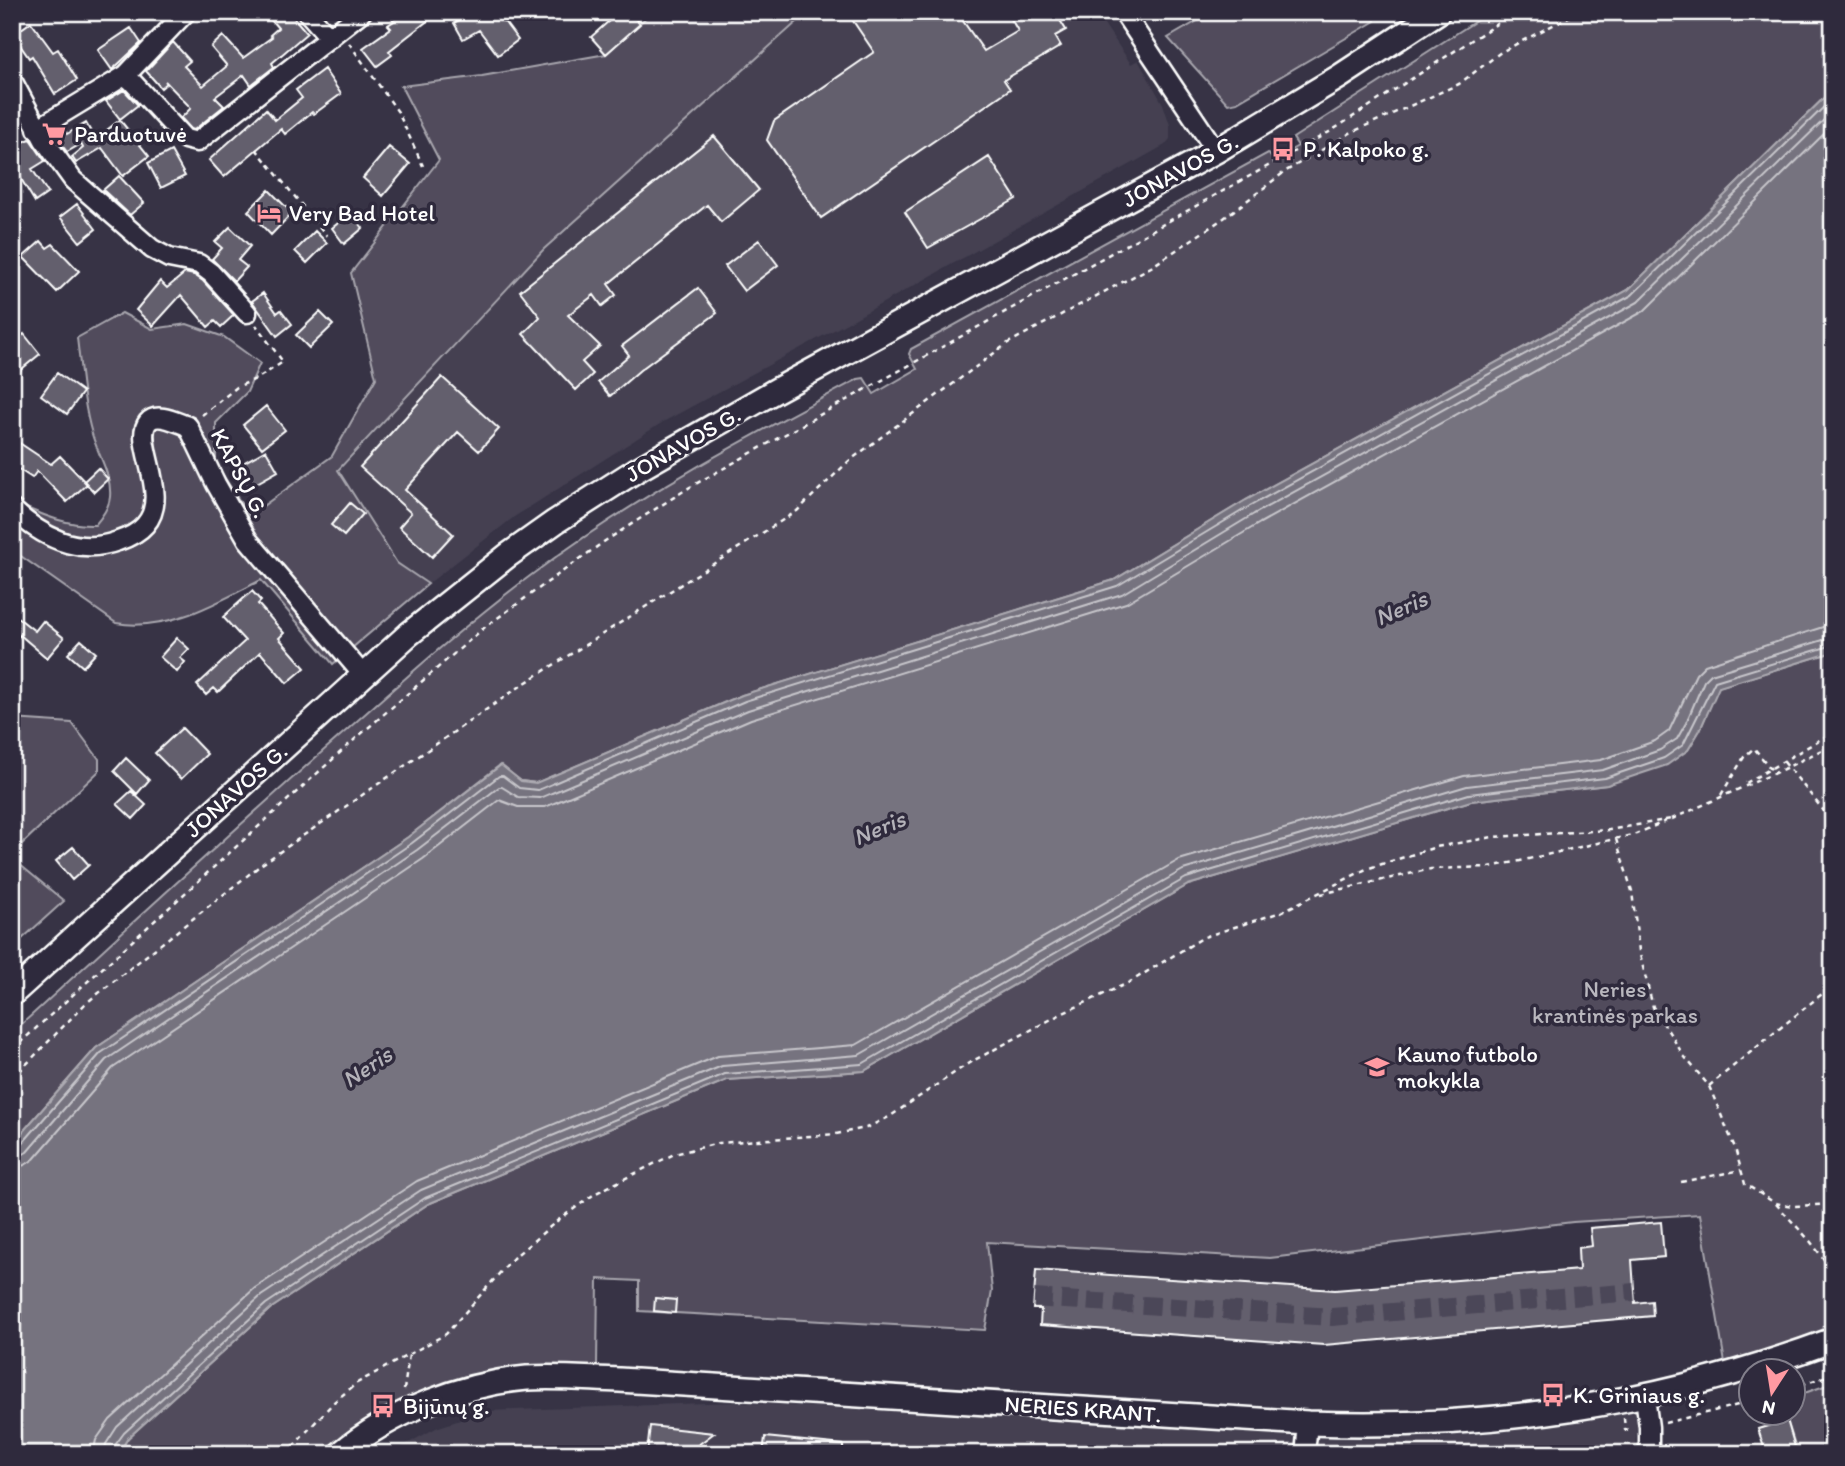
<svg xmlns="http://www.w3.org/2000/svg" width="1845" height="1466" viewBox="0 0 1845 1466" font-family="Itim,sans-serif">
<rect width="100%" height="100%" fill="#373345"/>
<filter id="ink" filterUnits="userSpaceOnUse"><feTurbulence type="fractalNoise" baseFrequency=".0143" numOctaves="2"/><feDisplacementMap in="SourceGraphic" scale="14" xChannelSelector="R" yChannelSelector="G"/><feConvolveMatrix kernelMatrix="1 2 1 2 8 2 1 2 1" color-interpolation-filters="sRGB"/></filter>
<g filter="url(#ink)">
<path fill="#444051" d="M 808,12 L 1096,12 L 1131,64 L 1138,60 L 1163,104 L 1170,125 L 1170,139 L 1165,145 L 847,323 L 663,422 L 514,517 L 428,584 L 397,563 L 338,470 L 544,249 Z
M 734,1402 L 1338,1437 L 1431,1437 L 1514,1430 L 1639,1411 L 1634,1454 L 392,1452 L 436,1428 L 487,1411 Z"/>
<path fill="#514c5c" stroke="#a8a6ae" stroke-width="2" d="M 652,12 L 808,12 L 544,249 L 338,470 L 397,563 L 428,584 L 333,664 L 261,580 C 216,603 168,632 116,623 L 15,552 L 12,552 L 12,502 C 39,513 65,526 95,525 C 102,517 109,508 110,497 C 112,475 98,455 92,434 C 83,403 81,370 77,338 L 122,313 L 152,329 L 187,324 L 224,337 L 260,363 L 247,392 L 216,423 L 216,464 L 249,516 L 332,456 L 376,378 L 351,273 L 439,160 L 401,86 L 482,76 L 606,54 Z
M 1213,12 L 1370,12 L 1375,21 L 1237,102 L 1228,104 L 1168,38 Z
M 1490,12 L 1833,12 L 1833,89 L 1628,290 L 1246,500 L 1114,580 L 742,695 L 536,783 L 521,781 L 500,765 L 408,837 L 96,1048 L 12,1144 L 12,1033 C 124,931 235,828 348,729 C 409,675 469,621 534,573 C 635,497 747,438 858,379 L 864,378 L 874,394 L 917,369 L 909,354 L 911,349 L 1268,153 L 1273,160 L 1298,146 L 1293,138 Z
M 1833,652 L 1833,1329 L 1764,1355 L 1725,1363 L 1700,1214 L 1573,1222 L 1270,1258 L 987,1242 L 992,1291 L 985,1330 L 639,1311 L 639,1281 L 598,1279 L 597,1366 L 513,1368 L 458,1380 L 414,1396 L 364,1423 L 318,1454 L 118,1454 L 128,1438 L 270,1309 L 428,1204 L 727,1080 L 864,1071 L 1188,885 L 1471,801 L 1607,785 L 1688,750 L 1700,730 L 1718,687 Z
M 12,719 L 72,723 L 99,759 L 99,771 L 22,844 L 13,859 L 64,901 L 12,948 Z
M 1833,1383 L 1833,1454 L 1798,1454 L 1787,1420 L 1782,1414 L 1792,1414 L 1793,1397 Z"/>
<path fill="#76737f" stroke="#adabb2" stroke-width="2" d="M 1833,89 L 1833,652 L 1719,687 L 1700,730 L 1688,750 L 1667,765 L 1607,785 L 1471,801 L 1188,885 L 864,1071 L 727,1080 L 428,1204 L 270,1309 L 128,1438 L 118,1454 L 12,1454 L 12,1144 L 96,1048 L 408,837 L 501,765 L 521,781 L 536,783 L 742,695 L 1114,580 L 1246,500 L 1628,290 Z"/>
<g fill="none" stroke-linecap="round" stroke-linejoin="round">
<path stroke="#c8c7cc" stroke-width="2" d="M 12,1148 L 20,1146 L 101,1053 L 412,843 L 499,776 L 503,776 L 519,788 L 538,790 L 745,701 L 1117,586 L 1250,506 L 1632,295 L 1833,98
M 12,1157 L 20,1156 L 27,1152 L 106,1060 L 417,850 L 499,787 L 502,787 L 518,797 L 540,798 L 748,710 L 1122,594 L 1254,514 L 1638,302 L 1833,111
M 12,1168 L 25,1165 L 34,1159 L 113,1068 L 423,859 L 499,800 L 518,807 L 545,807 L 751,719 L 1126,603 L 1260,523 L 1644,311 L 1833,125
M 93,1454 L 96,1440 L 110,1420 L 255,1288 L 417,1181 L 718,1056 L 856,1045 L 1179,860 L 1464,776 L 1601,760 L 1655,741 L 1669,731 L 1696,674 L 1705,665 L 1823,627 L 1833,626
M 104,1454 L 106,1444 L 117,1427 L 261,1296 L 421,1190 L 722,1066 L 859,1055 L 1183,870 L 1467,786 L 1603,770 L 1660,750 L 1677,739 L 1686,723 L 1704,681 L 1711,674 L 1833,637
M 113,1454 L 113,1448 L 124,1433 L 266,1304 L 425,1198 L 725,1074 L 862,1064 L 1186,878 L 1469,794 L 1605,778 L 1664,758 L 1683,745 L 1715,681 L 1833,645"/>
</g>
<path fill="#635f6d" stroke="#fff" stroke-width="2" d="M 264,12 L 289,12 L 307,33 L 272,63 L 274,67 L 251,85 L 244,75 L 215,97 L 224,106 L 194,130 L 191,129 L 181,118 L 191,108 L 165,81 L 167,83 L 161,88 L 146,71 L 173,42 L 190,61 L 184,66 L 203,86 L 227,66 L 211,47 L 223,36 L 243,58 L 272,37 L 270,35 L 278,28 Z
M 387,12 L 439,12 L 389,51 L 392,55 L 377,66 L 363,48 L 391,28 L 388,25 L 394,21 Z
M 473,12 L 497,12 L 518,40 L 498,55 L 479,30 L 463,39 L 454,23 Z
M 619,12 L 629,12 L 640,24 L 606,54 L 591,37 Z
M 847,12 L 978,12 L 963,21 L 984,51 L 1018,31 L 1007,12 L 1055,12 L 1066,30 L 1055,36 L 1061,46 L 1004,80 L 1010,89 L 821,218 L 767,140 L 774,121 L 874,52 Z
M 31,22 L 53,52 L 58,49 L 77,80 L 55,94 L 32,56 L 29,58 L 13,35 Z
M 131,28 L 141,43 L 112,70 L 98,50 Z
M 324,69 L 341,94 L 314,114 L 312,112 L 285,134 L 281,129 L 224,177 L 209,160 L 266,109 L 275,120 L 302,98 L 296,90 Z
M 124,90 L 138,105 L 120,119 L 106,101 Z
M 120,120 L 149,156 L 123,176 L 102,148 L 76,163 L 72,157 L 83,148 L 81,144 L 67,152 L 53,133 L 63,127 L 67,134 L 86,123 L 95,139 Z
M 714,136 L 759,190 L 721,222 L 707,205 L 608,284 L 616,295 L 602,306 L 594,295 L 568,315 L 600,346 L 582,362 L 593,374 L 576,390 L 523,334 L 540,317 L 520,291 Z
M 30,139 L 45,161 L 32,169 L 48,193 L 35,202 L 12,164 L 12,147 Z
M 389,147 L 410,164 L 383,196 L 363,178 Z
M 171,151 L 185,176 L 161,188 L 148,163 Z
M 989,157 L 1016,199 L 928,248 L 905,212 Z
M 119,176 L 144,203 L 130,215 L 103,190 Z
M 269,190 L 292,213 L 271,235 L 248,211 Z
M 77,204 L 96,229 L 80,242 L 60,217 Z
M 351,213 L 363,228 L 344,244 L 332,228 Z
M 230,227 L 250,246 L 238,260 L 247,267 L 234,281 L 212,259 L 222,248 L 215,242 Z
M 315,231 L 327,243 L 307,263 L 295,251 Z
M 759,240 L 778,265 L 744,291 L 725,266 Z
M 41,241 L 47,248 L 53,244 L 79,271 L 57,292 L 23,257 Z
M 185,273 L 194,275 L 203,281 L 234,315 L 221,327 L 215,321 L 208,327 L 181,295 L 153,326 L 136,310 L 160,281 L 167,288 Z
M 698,288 L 717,313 L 640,370 L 610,396 L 598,382 L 629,355 L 622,346 Z
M 263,293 L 277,313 L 281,310 L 292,324 L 277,336 L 252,301 Z
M 320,312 L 333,325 L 309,348 L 296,335 Z
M 24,334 L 40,354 L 12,377 L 12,344 Z
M 57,373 L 83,392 L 67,414 L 41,395 Z
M 442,377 L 499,429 L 479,451 L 458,432 L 405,490 L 453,534 L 432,557 L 399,527 L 411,513 L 360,467 Z
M 266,406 L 285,430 L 262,448 L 243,425 Z
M 12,438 L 51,464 L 60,456 L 87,484 L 67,502 L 37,471 L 32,478 L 12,465 Z
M 266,450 L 278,471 L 248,488 L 236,467 Z
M 98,468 L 108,479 L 94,492 L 84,481 Z
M 350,503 L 363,514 L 344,536 L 331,525 Z
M 252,591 L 261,601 L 258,604 L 284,633 L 279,638 L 305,668 L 287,683 L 260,652 L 218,692 L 214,688 L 206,695 L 197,685 L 245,641 L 223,617 Z
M 12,613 L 35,631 L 43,621 L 64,638 L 47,658 L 20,635 L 12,645 Z
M 177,638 L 189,649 L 180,658 L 185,662 L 177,672 L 160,657 Z
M 81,640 L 96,653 L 83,667 L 68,654 Z
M 182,728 L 207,754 L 181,779 L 155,753 Z
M 126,758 L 149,780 L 137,794 L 114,771 Z
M 131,791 L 146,805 L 133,819 L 117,804 Z
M 73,847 L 89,865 L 72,880 L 56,861 Z
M 1661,1222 L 1664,1257 L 1632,1260 L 1635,1303 L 1652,1301 L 1653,1316 L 1324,1345 L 1040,1325 L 1041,1309 L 1033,1309 L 1036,1270 L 1335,1290 L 1579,1270 L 1578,1248 L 1592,1246 L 1590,1228 Z
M 655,1298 L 676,1300 L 675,1313 L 654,1311 Z
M 1787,1420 L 1797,1454 L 1766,1454 L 1758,1429 Z
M 650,1426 L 714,1433 L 686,1454 L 647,1454 Z
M 765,1437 L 843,1445 L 843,1454 L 763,1454 Z"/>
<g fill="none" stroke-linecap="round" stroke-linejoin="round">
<path stroke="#4b4758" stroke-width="18" stroke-dasharray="18 9" stroke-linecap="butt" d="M 1034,1298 L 1332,1317 L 1634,1292"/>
<g stroke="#fff" stroke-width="23">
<path id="minor" d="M 307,12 L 330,38
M 1123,12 L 1216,151
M 126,75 L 185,139 L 197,142 L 362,12
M 12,80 L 44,140 L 73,180 L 152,249 L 169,258 L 199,264 L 211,273 L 247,313
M 37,129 L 126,75 L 186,12
M 12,509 C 42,537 77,556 118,541 C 127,538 139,532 145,525 C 172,495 132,442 148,422 C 157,411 178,423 188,426 L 216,484 L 248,540 L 363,675
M 1645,1397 L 1649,1427 L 1649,1454
M 1305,1454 L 1308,1423"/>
</g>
<g stroke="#fff" stroke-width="28">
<path id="major" d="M 12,994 L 409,634 L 507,556 L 555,522 L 635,471 L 775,391 L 1216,151 L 1339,77 L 1438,12
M 340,1454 C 390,1412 462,1384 527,1378 C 557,1376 588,1379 619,1380 L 1308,1423 C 1492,1430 1660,1404 1833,1340"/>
</g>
<path stroke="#fff" stroke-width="2.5" stroke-dasharray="5 5" stroke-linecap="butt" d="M 496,12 L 504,23
M 349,43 L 398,112 L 423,166
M 256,149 L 327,236
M 202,415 L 237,387 L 258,378 L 283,362 L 256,325
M 1784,762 L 1833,822
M 1746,783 L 1833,732
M 1721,795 L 1744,757 L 1754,748 L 1774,773
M 1672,819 L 1788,767 L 1833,744
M 1616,839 L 1632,891 L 1639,951 L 1653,1007 L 1684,1056 L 1709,1086 L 1735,1148 L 1745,1184 L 1775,1203 L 1793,1206 L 1833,1204
M 1321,894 L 1431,869 L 1489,867 L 1520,861 L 1636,834 L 1666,821
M 12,1050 L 354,740 L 485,627 L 605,541 L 690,487 L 1331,131 L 1515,12
M 12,1079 L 85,1004 L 262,864 L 525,683 L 797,511 L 849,461 L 1008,343 L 1151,267 L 1224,218 L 1286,171 L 1352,132 L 1459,84 L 1501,52 L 1578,12
M 1709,1086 L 1833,985
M 1681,1182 L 1741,1170
M 1776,1204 L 1810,1241 L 1833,1271
M 1792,1388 L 1833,1374
M 404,1390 L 409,1355
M 1624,1418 L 1625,1430 L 1631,1429
M 1665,1423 L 1750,1402
M 286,1454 L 334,1402 L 357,1383 L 446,1334 L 513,1258 L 557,1221 L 596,1193 L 674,1154 L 719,1143 L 836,1134 L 866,1128 L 889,1117 L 969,1063 L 1061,1014 L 1130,982 L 1204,937 L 1281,912 L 1366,869 L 1436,847 L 1493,837 L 1609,830 L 1671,819"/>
<use href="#minor" stroke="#2f2a3d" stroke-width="18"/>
<use href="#major" stroke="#2f2a3d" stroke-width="23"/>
</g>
</g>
<defs>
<g id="supermarket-bare" transform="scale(1.89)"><path d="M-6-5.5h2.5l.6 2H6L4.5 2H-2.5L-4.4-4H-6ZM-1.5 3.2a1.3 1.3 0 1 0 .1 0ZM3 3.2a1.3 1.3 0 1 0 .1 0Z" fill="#ff9aa2" stroke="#2f2a3d" stroke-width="2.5" paint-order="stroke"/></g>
<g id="bus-bare" transform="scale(1.89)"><path d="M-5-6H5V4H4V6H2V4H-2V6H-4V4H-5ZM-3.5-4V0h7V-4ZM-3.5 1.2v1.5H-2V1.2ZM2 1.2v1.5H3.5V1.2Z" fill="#ff9aa2" stroke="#2f2a3d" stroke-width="2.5" paint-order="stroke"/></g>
<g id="hotel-bare" transform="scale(1.89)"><path d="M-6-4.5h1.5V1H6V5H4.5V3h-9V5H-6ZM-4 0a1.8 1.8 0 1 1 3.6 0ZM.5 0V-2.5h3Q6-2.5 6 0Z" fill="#ff9aa2" stroke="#2f2a3d" stroke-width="2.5" paint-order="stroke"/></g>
<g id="school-bare" transform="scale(1.89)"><path d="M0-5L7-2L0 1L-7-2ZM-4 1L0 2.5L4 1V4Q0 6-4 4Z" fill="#ff9aa2" stroke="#2f2a3d" stroke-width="2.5" paint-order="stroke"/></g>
</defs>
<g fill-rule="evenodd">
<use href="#supermarket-bare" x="54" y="134"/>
<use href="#bus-bare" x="1283" y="149"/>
<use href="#hotel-bare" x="269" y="213"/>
<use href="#school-bare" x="1377" y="1067"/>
<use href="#bus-bare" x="1553" y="1395"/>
<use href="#bus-bare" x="383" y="1406"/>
</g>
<g text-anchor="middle" stroke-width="7" stroke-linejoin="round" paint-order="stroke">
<g font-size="23" fill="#fff" stroke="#2f2a3d" text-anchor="start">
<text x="74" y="142">Parduotuvė</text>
<text x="1303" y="157">P. Kalpoko g.</text>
<text x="289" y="221">Very Bad Hotel</text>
<text x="1397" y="1062">Kauno futbolo<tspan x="1397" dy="26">mokykla</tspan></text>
<text x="1573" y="1403">K. Griniaus g.</text>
<text x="403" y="1414">Bijūnų g.</text>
</g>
<g font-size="23" fill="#fff" stroke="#2f2a3d">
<text transform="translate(1180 170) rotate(-29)" y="8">JONAVOS G.</text>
<text transform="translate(683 444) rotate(-30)" y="8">JONAVOS G.</text>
<text transform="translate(240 473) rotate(62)" y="8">KAPSŲ G.</text>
<text transform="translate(236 790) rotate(-42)" y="8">JONAVOS G.</text>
<text transform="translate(1083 1409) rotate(4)" y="8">NERIES KRANT.</text>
</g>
<g font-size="23" fill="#b9b7be" stroke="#2f2a3d">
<text x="1615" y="997">Neries<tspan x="1615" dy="26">krantinės parkas</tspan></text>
</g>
<g font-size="24" font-style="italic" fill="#b4b2b9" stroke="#2f2a3d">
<text transform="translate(1401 608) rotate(-24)" y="8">Neris</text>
<text transform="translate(879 828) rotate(-23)" y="8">Neris</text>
<text transform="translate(367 1067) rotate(-34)" y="8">Neris</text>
</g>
</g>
<rect width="1845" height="1466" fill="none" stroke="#2f2a3d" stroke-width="42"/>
<rect x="21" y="21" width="1803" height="1424" fill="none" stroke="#fff" stroke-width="2.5" filter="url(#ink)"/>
<g transform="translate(1772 1392) rotate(192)"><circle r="33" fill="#2f2a3d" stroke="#827f8b" stroke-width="2"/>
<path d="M0-5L12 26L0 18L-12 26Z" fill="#ff9aa2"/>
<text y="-10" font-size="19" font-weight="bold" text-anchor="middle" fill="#ffffff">N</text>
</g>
</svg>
